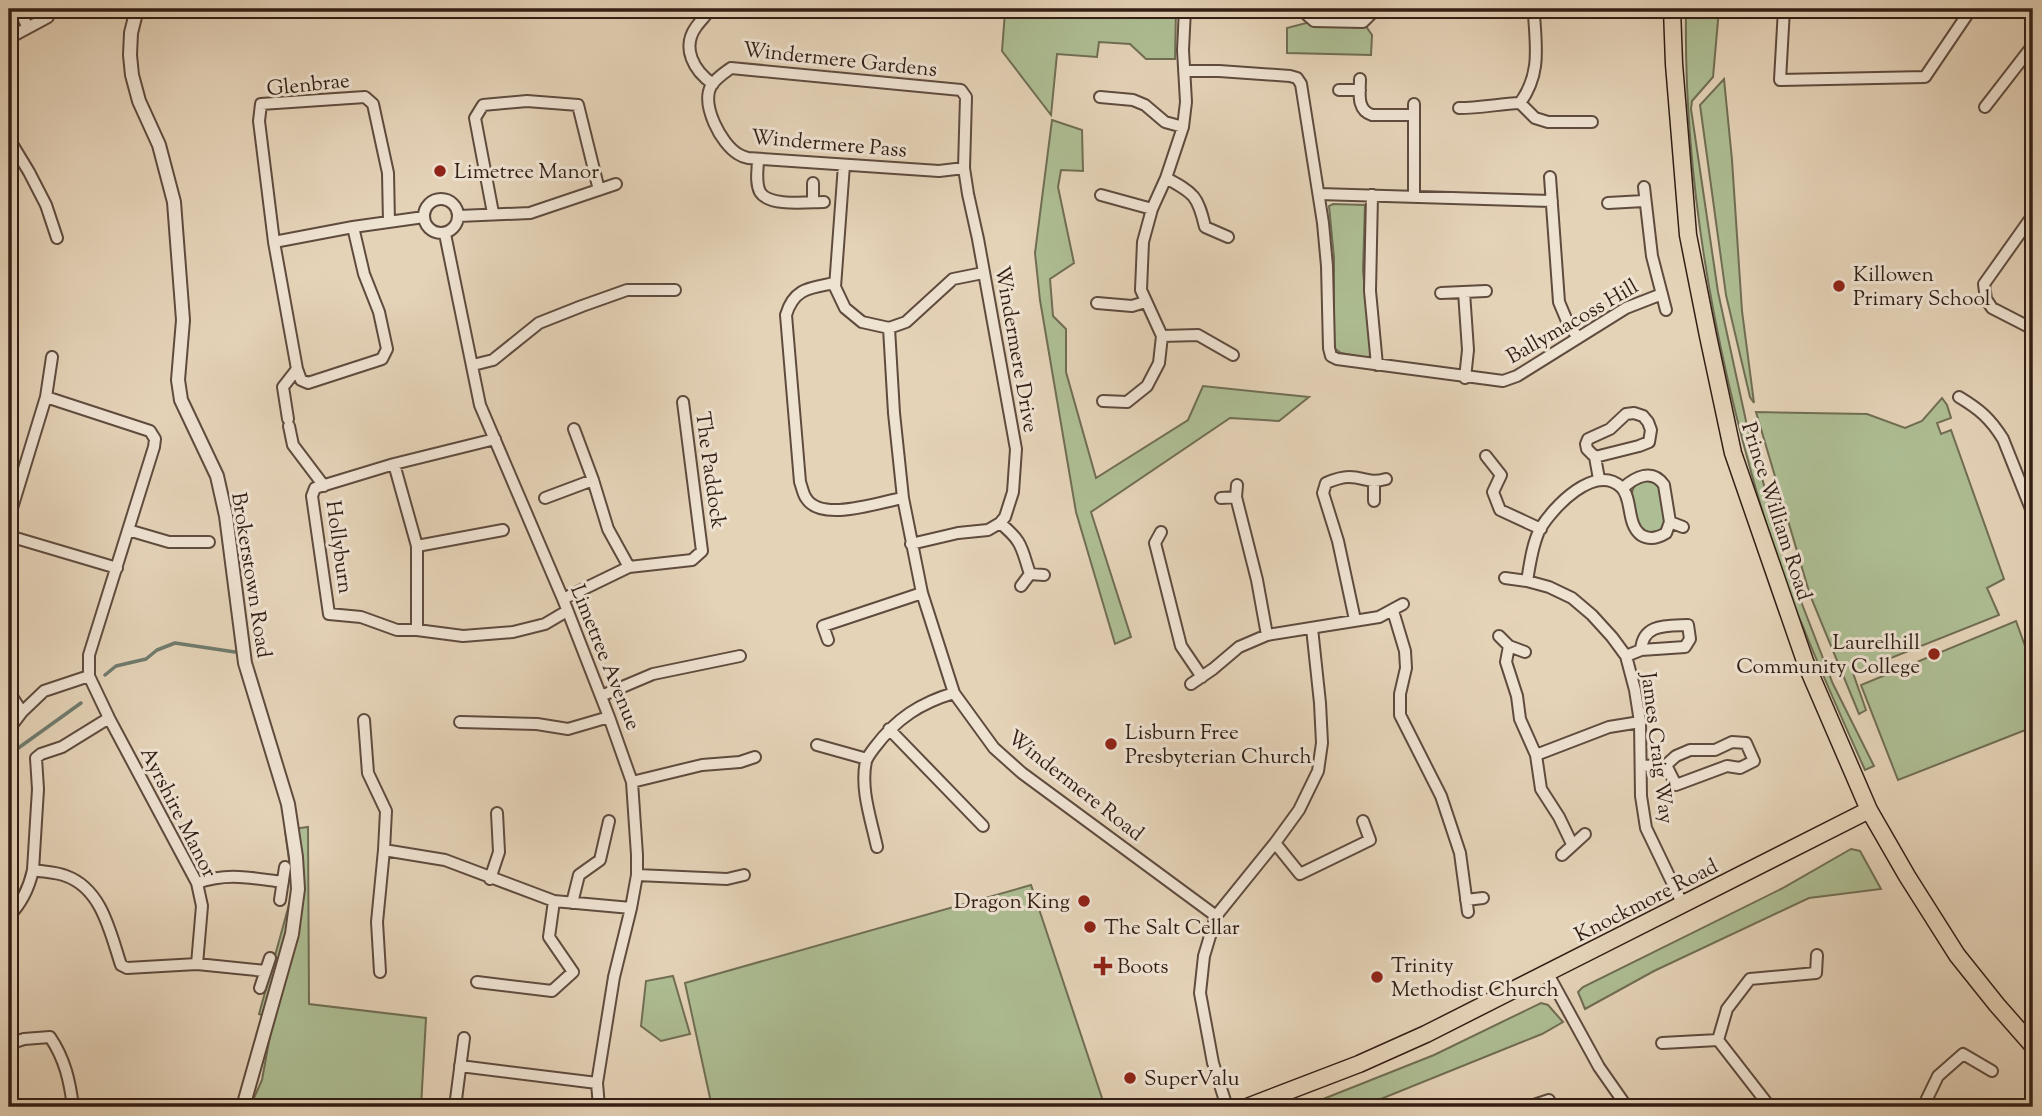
<svg xmlns="http://www.w3.org/2000/svg" width="2042" height="1116" viewBox="0 0 2042 1116" font-family="'Sorts Mill Goudy',serif">
<rect width="100%" height="100%" fill="#e5d3b8"/>
<filter id="stains"><feTurbulence type="fractalNoise" baseFrequency=".00286" numOctaves="4"/><feColorMatrix values="0 0 0 0 .2 0 0 0 0 .09 0 0 0 0 .02 0 0 0 .5 -.17"/></filter>
<radialGradient id="worn" r=".72"><stop offset=".6" stop-color="#630" stop-opacity="0"/><stop offset="1" stop-color="#630" stop-opacity=".3"/></radialGradient>
<path fill="#aebe94" stroke="#706e54" stroke-width="2" d="M 1069,9 L 1176,9 L 1175,59 L 1146,59 L 1130,44 L 1099,42 L 1097,57 L 1057,54 L 1051,115 L 1002,51 L 1005,12 L 1068,13 Z
M 1686,9 L 1719,9 L 1713,77 L 1692,101 L 1691,109 L 1718,292 L 1746,421 L 1785,560 L 1833,684 L 1874,766 L 1865,770 C 1844,723 1823,677 1804,629 C 1797,613 1789,597 1784,580 C 1723,396 1683,203 1686,9 Z
M 1314,21 L 1363,22 L 1372,35 L 1371,55 L 1287,53 L 1287,28 Z
M 1724,79 L 1732,160 L 1742,311 L 1754,403 L 1750,397 L 1726,295 L 1700,105 Z
M 1052,120 L 1082,130 L 1083,171 L 1061,170 L 1058,187 L 1074,263 L 1050,279 L 1053,316 L 1066,329 L 1066,372 L 1096,478 L 1188,420 L 1203,386 L 1309,397 L 1279,421 L 1230,418 L 1091,512 L 1131,637 L 1115,644 L 1076,512 L 1040,300 L 1035,253 Z
M 1333,204 L 1365,205 L 1363,270 L 1371,355 L 1367,358 L 1341,353 L 1334,348 L 1334,258 L 1329,206 Z
M 1942,398 L 1947,405 L 1951,418 L 1937,423 L 1941,434 L 1951,430 L 2004,579 L 1987,588 L 1999,615 L 1853,673 L 1866,710 L 1859,714 L 1810,595 L 1756,412 L 1867,414 L 1905,428 L 1922,421 Z
M 1652,480 C 1667,489 1667,516 1662,530 C 1654,534 1649,533 1641,529 C 1636,513 1625,497 1637,482 Z
M 2016,621 L 2033,668 L 2033,727 L 1898,780 L 1861,685 Z
M 308,827 L 309,1004 L 426,1018 L 421,1107 L 250,1107 L 262,1080 L 273,1019 L 259,1014 L 293,890 L 285,830 Z
M 1851,849 L 1860,851 L 1881,889 L 1809,898 L 1654,971 L 1585,1009 L 1578,992 L 1583,987 L 1781,889 Z
M 1031,885 L 1105,1107 L 712,1107 L 685,983 Z
M 673,976 L 690,1034 L 661,1041 L 641,1026 L 646,981 Z
M 1541,1003 L 1548,1005 L 1563,1022 L 1542,1034 L 1361,1107 L 1303,1107 L 1434,1055 Z"/>
<g fill="none" stroke-linecap="round" stroke-linejoin="round">
<path stroke="#6f7b6e" stroke-width="3.5" d="M 105,675 L 116,666 L 146,659 L 157,650 L 175,643 L 235,652
M 9,800 L 17,773 L 17,749 L 81,703
M 9,850 L 15,862 L 9,880"/>
<g stroke="#5f4b3e" stroke-width="14">
<path id="minor" d="M 19,9 L 28,28
M 710,9 C 706,16 701,20 696,27 C 681,48 694,71 713,84
M 1307,9 L 1307,15 L 1314,21 L 1363,22 L 1376,9
M 1784,9 L 1780,80 L 1925,77 L 1971,9
M 491,11 L 492,9
M 1534,14 L 1542,11 L 1632,11 L 1636,9
M 9,38 L 48,17
M 1184,71 L 1219,71 L 1290,76 L 1297,78 L 1301,84 L 1323,223 L 1327,266 L 1329,348 L 1331,356 L 1337,359 L 1503,381 L 1517,376 L 1626,308 L 1662,294
M 1360,79 C 1360,92 1356,110 1372,115 L 1414,115
M 1339,90 L 1360,90
M 1100,97 L 1133,100 L 1145,105 L 1165,122 L 1183,127
M 1520,103 L 1535,118 L 1548,122 L 1592,122
M 1985,107 L 2033,45
M 1459,108 C 1480,108 1499,104 1520,103 C 1541,74 1536,48 1534,14 L 1531,9
M 9,139 L 29,172 L 46,205 L 57,238
M 758,159 C 758,169 755,182 760,192 C 769,207 808,202 824,202
M 844,165 L 835,287 L 845,308 L 862,322 L 889,328 L 906,322 L 953,279 L 983,273
M 1550,177 L 1559,302 L 1567,321 L 1578,338
M 1166,178 C 1194,193 1198,196 1205,227 L 1228,237
M 1644,187 L 1652,256 L 1666,310
M 1319,194 L 1552,201
M 1101,195 L 1152,209
M 1372,195 L 1370,291 L 1377,365
M 1414,197 L 1414,104
M424 216a17 17 0 1 1 34 0a17 17 0 1 1-34 0Z
M 813,202 L 813,183
M 1608,203 L 1644,201
M 493,213 L 475,118 L 483,105 L 527,101 L 578,105 L 599,190
M 2033,215 L 1984,284 L 1986,299 L 1992,308 L 2033,329
M 459,216 L 530,213 L 616,184
M 353,227 L 364,274 L 379,312 L 387,349 L 382,359 L 308,383 L 301,380 L 297,369 L 274,242 L 259,121 L 261,104 L 365,97 L 373,104 L 388,173 L 389,222
M 445,234 L 480,405 L 563,599 L 609,717 L 632,782 L 637,855 L 637,875 L 631,908 L 614,977 L 597,1083 L 599,1107
M 274,242 L 353,227 L 424,217
M 835,283 C 810,288 794,288 786,315 L 800,482 C 802,487 803,494 806,498 C 821,523 879,502 903,498
M 1464,292 L 1468,350 L 1465,378
M 1441,293 L 1486,291
M 1097,303 L 1132,306 L 1145,302
M 889,328 L 894,413 L 903,498 L 922,593 L 954,693 L 994,748 L 1022,773 L 1216,916
M 1162,336 L 1198,335 L 1233,355
M 473,365 L 493,360 L 539,323 L 582,306 L 627,290 L 675,290
M 1959,397 C 1979,409 1990,418 2003,439 L 2033,514
M 1103,401 L 1127,402 L 1147,386 L 1159,363 L 1162,336 L 1141,290 L 1143,242 L 1152,209 L 1166,178 L 1183,127 L 1186,102 L 1183,50 L 1185,9
M 288,419 L 283,387 L 297,369
M 289,426 L 293,445 L 324,486
M 574,429 L 593,480 L 608,529 L 629,567
M 495,439 L 394,464 L 315,488 L 312,496 L 329,614 L 361,617 L 397,630 L 417,630 L 463,636 L 513,632 L 545,624 L 567,611
M 1486,456 L 1501,475 L 1493,492 L 1500,510 L 1541,529
M 1595,457 L 1639,446 L 1649,442 L 1651,430 L 1648,422 L 1643,416 L 1634,413 L 1626,414 L 1610,429 L 1588,439 L 1586,444 L 1587,449 L 1595,457 L 1599,479
M 394,464 L 417,546 L 417,630
M 1374,482 L 1374,501
M 1237,485 L 1236,497 L 1257,580 L 1267,635
M 545,498 L 593,480
M 1221,498 L 1236,497
M 9,518 L 46,397 L 52,357
M 1670,522 L 1683,527
M 1000,523 C 1023,542 1021,547 1030,574
M 128,530 L 169,542 L 209,542
M 1161,532 L 1155,543 L 1181,646 L 1202,677
M 9,536 L 117,568
M 911,544 L 958,533 L 988,530 L 1000,523 L 1005,517 L 1013,492 L 1016,449 L 978,239 L 968,194 L 964,168 L 966,97 L 961,90 L 731,68 C 724,73 716,78 711,86 C 701,105 721,144 738,154 C 741,156 744,157 748,158 L 939,171 L 964,168
M 417,546 L 503,530
M 1505,578 L 1527,581 L 1549,587 L 1572,598 L 1592,615 L 1612,637 L 1626,656 L 1635,690 L 1640,722 L 1641,796 L 1646,828 L 1683,905
M 1527,581 C 1530,564 1532,545 1540,529 C 1553,507 1595,463 1621,487 C 1633,498 1626,524 1641,535 C 1649,540 1658,538 1666,533 L 1670,522 L 1664,485 C 1652,468 1635,477 1623,488
M 1021,586 L 1030,574 L 1044,575
M 563,599 L 629,567 L 692,560 L 702,551 L 683,402
M 1393,611 L 1405,651 L 1406,668 L 1400,694 L 1400,715 L 1441,796 L 1460,853 L 1468,912
M 9,619 L 9,618
M 1355,620 L 1338,541 L 1323,493 L 1326,483 C 1333,480 1341,477 1349,477 C 1365,477 1368,484 1386,479
M 1499,636 L 1509,646 L 1525,652
M 828,640 L 823,626 L 922,593
M 1509,646 L 1506,662 L 1517,696 L 1520,719 L 1536,755 L 1541,789 L 1559,817 L 1572,844
M 1626,656 L 1641,650 L 1685,647 L 1690,639 L 1688,625 C 1667,626 1643,623 1641,650
M 1191,684 L 1213,669 L 1239,647 L 1267,635 L 1379,617 L 1403,604
M 9,692 L 22,712
M 601,696 L 653,674 L 740,656
M 364,720 L 368,773 L 386,811 L 384,850 L 377,922 L 380,972
M 460,722 L 537,724 L 568,729 L 609,717
M 9,729 L 22,712 L 44,691 L 89,676
M 889,729 L 983,826
M 817,745 L 867,759
M 1536,755 L 1609,727 L 1640,722
M 1641,766 L 1666,765 L 1676,756 L 1690,750 L 1715,750 L 1732,742 L 1746,743 L 1754,761 L 1740,768 L 1727,766 L 1676,785 L 1666,765
M 632,782 L 702,765 L 740,762 L 755,757
M 1275,843 L 1300,874 L 1370,840 L 1363,821
M 877,847 C 871,819 860,789 866,761 C 868,756 872,751 875,747 C 896,719 920,703 954,693
M 384,850 L 445,860 L 554,901 L 631,908
M 1562,855 L 1585,834
M 33,870 C 44,872 56,872 66,876 C 102,889 110,932 121,965 L 127,968 L 197,964 L 202,906 L 197,883 L 109,718 L 89,676 L 89,655 L 154,447 L 155,439 L 150,431 L 46,397
M 637,875 L 727,879 L 744,875
M 490,879 L 499,852 L 497,813
M 197,883 C 228,872 251,878 283,882
M 280,900 L 285,867
M 1466,900 L 1483,898
M 572,903 L 579,875 L 600,860 L 609,821
M 9,916 C 22,903 29,888 33,870 L 38,789 L 36,758 L 41,754 L 62,747 L 109,718
M 197,964 L 265,971
M 1548,974 L 1599,1067 L 1627,1107
M 477,982 L 552,991 L 573,972 L 549,937 L 554,901
M 260,988 L 270,958
M 1662,1043 L 1718,1040
M 9,1044 L 24,1039 L 50,1037 C 65,1059 70,1082 73,1107
M 460,1066 L 597,1083
M 455,1107 L 464,1038
M 1227,1107 L 1213,1063 L 1200,993 L 1204,956 L 1216,916 L 1275,843 L 1299,810 L 1318,771 L 1322,743 L 1320,703 L 1312,628
M 1528,1107 L 1549,1100
M 1770,1107 L 1718,1040 L 1727,1009 L 1750,979 L 1816,973 L 1817,955
M 1923,1107 L 1938,1076 L 1963,1054 L 1992,1071"/>
</g>
<g stroke="#5f4b3e" stroke-width="16">
<path id="tertiary" d="M 137,9 L 131,33 L 130,55 L 132,75 L 139,101 L 159,145 L 174,202 L 183,320 L 178,380 L 181,400 L 217,476 L 226,516 L 245,663 L 288,804 L 296,857 L 298,889 L 292,934 L 243,1107"/>
</g>
<g stroke="#321e15" stroke-width="19">
<path id="primary" d="M 1672,9 L 1674,64 L 1688,235 L 1708,336 L 1733,453 L 1806,664 L 1869,810 L 1907,876 L 1957,955 L 1997,1005 L 2033,1046
M 1247,1107 L 1359,1064 L 1426,1034 L 1869,810"/>
</g>
<use href="#minor" stroke="#eee2d1" stroke-width="10"/>
<use href="#tertiary" stroke="#eee2d1" stroke-width="12"/>
<use href="#primary" stroke="#e5d3b8" stroke-width="16"/>
</g>
<g fill="#8f2418" stroke="#eee2d1" stroke-width="2.5">
<circle cx="440" cy="171" r="7"/>
<circle cx="1839" cy="286" r="7"/>
<circle cx="1934" cy="654" r="7"/>
<circle cx="1111" cy="744" r="7"/>
<circle cx="1084" cy="901" r="7"/>
<circle cx="1090" cy="927" r="7"/>
<path d="M1099.5 955.5h7v7h7v7h-7v7h-7v-7h-7v-7h7z"/>
<circle cx="1377" cy="977" r="7"/>
<circle cx="1130" cy="1078" r="7"/>
</g>
<g text-anchor="middle" stroke-width="6" stroke-linejoin="round" paint-order="stroke">
<g font-size="21" fill="#321e15" stroke="#eee2d1">
<text transform="translate(840 59) rotate(6)" y="7">Windermere Gardens</text>
<text transform="translate(308 84) rotate(-6)" y="7">Glenbrae</text>
<text transform="translate(829 143) rotate(5)" y="7">Windermere Pass</text>
<text transform="translate(1572 321) rotate(-30)" y="7">Ballymacoss Hill</text>
<text transform="translate(1017 349) rotate(80)" y="7">Windermere Drive</text>
<text transform="translate(711 470) rotate(82)" y="7">The Paddock</text>
<text transform="translate(1777 511) rotate(72)" y="7">Prince William Road</text>
<text transform="translate(340 547) rotate(82)" y="7">Hollyburn</text>
<text transform="translate(252 575) rotate(81)" y="7">Brokerstown Road</text>
<text transform="translate(606 657) rotate(68)" y="7">Limetree Avenue</text>
<text transform="translate(1658 748) rotate(83)" y="7">James Craig Way</text>
<text transform="translate(1076 785) rotate(38)" y="7">Windermere Road</text>
<text transform="translate(179 812) rotate(63)" y="7">Ayrshire Manor</text>
<text transform="translate(1646 900) rotate(-27)" y="7">Knockmore Road</text>
</g>
<g font-size="21" fill="#321e15" stroke="#eee2d1" text-anchor="start">
<text x="454" y="178">Limetree Manor</text>
<text x="1853" y="281">Killowen<tspan x="1853" dy="24">Primary School</tspan></text>
<text x="1920" y="649" text-anchor="end">Laurelhill<tspan x="1920" dy="24">Community College</tspan></text>
<text x="1125" y="739">Lisburn Free<tspan x="1125" dy="24">Presbyterian Church</tspan></text>
<text x="1070" y="908" text-anchor="end">Dragon King</text>
<text x="1104" y="934">The Salt Cellar</text>
<text x="1391" y="972">Trinity<tspan x="1391" dy="24">Methodist Church</tspan></text>
<text x="1117" y="973">Boots</text>
<text x="1144" y="1085">SuperValu</text>
</g>
</g>
<rect width="2042" height="1116" fill="none" stroke="#e5d3b8" stroke-width="35"/>
<rect x="10" y="10" width="2021" height="1095" fill="none" stroke="#321e15" stroke-width="3.5"/>
<rect x="18" y="18" width="2007" height="1081" fill="none" stroke="#321e15" stroke-width="2"/>
<rect width="100%" height="100%" filter="url(#stains)"/>
<rect width="100%" height="100%" fill="url(#worn)"/>
</svg>
